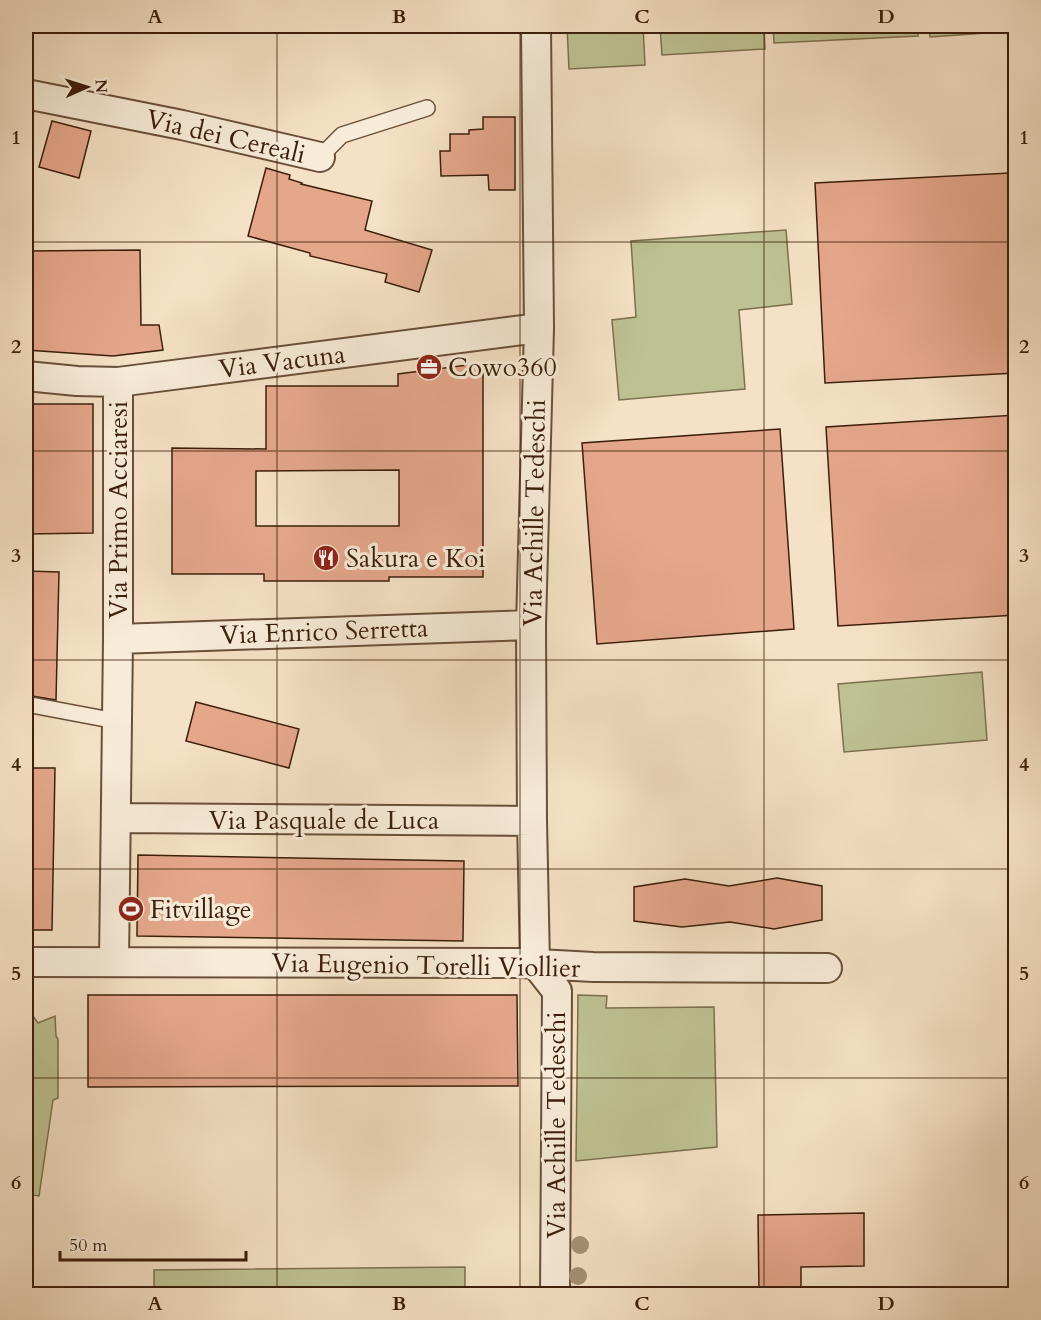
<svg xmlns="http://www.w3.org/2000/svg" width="1041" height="1320" viewBox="0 0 1041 1320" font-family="Cardo,serif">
<rect width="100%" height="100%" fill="#f5e1c5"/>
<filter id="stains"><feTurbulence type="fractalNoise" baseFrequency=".00333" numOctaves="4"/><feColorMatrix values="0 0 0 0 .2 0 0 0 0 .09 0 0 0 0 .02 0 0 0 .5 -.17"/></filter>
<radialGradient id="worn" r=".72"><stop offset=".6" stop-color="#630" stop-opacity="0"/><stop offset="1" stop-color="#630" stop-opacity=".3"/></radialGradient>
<path fill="#bec293" stroke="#7d704e" stroke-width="1.5" d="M 567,26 L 643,26 L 645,65 L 569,69 Z
M 660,26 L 764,26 L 765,49 L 662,55 Z
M 773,26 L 918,26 L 918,36 L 774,43 Z
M 929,26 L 1015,26 L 1015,31 L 930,37 Z
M 786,230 L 792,304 L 739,310 L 745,389 L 619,400 L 612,320 L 636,317 L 631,241 Z
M 982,672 L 987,740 L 844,752 L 838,684 Z
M 578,995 L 607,996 L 606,1008 L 714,1007 L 717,1147 L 576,1161 Z
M 26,1011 L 30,1012 L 38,1023 L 55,1016 L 56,1036 L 58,1039 L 58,1098 L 53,1100 L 39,1196 L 26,1194 Z
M 465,1267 L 465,1294 L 154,1294 L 154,1270 Z"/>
<path fill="#e5a78c" stroke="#3c1e0a" stroke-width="1.5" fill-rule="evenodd" d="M 483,117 L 515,117 L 515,190 L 489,190 L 488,175 L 441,176 L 440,151 L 450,151 L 450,134 L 469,134 L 469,130 L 483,129 Z
M 52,121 L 91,131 L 79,178 L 39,167 Z
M 266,168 L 290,175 L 289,179 L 302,183 L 301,184 L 372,201 L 365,230 L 432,250 L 419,292 L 385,282 L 387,274 L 310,256 L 310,253 L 248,236 Z
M 1010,173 L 1016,277 L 1016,373 L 825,383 L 815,183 Z
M 140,250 L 141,325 L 159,325 L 163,350 L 113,356 L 26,350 L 26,251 Z
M 483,363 L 483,577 L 389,577 L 389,581 L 264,581 L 264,574 L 172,574 L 172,448 L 266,449 L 266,386 L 398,386 L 398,374 ZM 399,470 L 399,526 L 256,526 L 256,471 Z
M 26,404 L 93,404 L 93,533 L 26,534 Z
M 1016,415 L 1016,615 L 838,626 L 826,427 Z
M 780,429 L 794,629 L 597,644 L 582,443 Z
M 26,571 L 59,572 L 56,700 L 26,695 Z
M 196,702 L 299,729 L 289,768 L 186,741 Z
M 26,768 L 55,768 L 52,930 L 26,930 Z
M 138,855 L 464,861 L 463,941 L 137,936 Z
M 777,878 L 822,886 L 822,920 L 774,929 L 730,922 L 682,927 L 634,921 L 634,887 L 685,879 L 729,886 Z
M 88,995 L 517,995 L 518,1086 L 88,1087 Z
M 864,1213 L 864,1266 L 801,1267 L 801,1294 L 759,1294 L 758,1215 Z"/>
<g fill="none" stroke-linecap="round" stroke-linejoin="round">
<g stroke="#6a4f39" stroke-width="18">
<path id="lane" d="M 320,157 L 342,135 L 427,108
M 26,704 L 116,721"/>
</g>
<g stroke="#6a4f39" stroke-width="32">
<path id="street" d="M 26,94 L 182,125 L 320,157
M 26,376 L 77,381 L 118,382 L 539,328
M 118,639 L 531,625
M 116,818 L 532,821
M 26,962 L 520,963 L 593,967 L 827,968
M 114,962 L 118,639 L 118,382
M 535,963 L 532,821 L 531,625 L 539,328 L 536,26
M 535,963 L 557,991 L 555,1294"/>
</g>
<use href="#lane" stroke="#f8ecd9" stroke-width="15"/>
<use href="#street" stroke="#f8ecd9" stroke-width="28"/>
</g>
<g fill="#a59175">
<circle cx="580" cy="1245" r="9"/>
<circle cx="578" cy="1276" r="9"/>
</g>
<path fill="none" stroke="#3c1e0a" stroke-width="1.5" stroke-opacity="0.55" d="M 277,26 L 277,1294M 520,26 L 520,1294M 764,26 L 764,1294M 26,242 L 1016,242M 26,451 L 1016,451M 26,660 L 1016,660M 26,869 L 1016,869M 26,1078 L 1016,1078"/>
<defs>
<g id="office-disc" transform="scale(1.35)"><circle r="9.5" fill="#8f2418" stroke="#f8ecd9"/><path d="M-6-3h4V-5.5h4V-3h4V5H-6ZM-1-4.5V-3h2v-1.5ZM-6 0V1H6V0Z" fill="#fff"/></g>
<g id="restaurant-disc" transform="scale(1.35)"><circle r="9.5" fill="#8f2418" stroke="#f8ecd9"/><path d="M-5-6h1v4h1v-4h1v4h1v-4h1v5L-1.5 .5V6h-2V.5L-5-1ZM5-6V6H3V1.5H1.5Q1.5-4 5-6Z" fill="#fff"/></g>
<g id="stadium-disc" transform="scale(1.35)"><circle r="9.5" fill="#8f2418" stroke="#f8ecd9"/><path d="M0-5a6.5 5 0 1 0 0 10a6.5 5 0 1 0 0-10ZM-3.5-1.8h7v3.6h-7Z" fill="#fff"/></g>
</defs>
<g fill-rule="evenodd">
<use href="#office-disc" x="429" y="367"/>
<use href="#restaurant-disc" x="326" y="558"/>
<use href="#stadium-disc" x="131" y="909"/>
</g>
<g text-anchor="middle" stroke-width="6" stroke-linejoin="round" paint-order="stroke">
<g font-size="26" fill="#3c1e0a" stroke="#f8ecd9">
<text transform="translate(226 136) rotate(13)" y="9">Via dei Cereali</text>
<text transform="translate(282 361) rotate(-7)" y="9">Via Vacuna</text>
<text transform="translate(118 510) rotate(-90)" y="9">Via Primo Acciaresi</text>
<text transform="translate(534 513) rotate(-89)" y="9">Via Achille Tedeschi</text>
<text transform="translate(324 631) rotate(-2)" y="9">Via Enrico Serretta</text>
<text x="324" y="829">Via Pasquale de Luca</text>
<text transform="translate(426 965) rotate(1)" y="9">Via Eugenio Torelli Viollier</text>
<text transform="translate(556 1125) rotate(-90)" y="9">Via Achille Tedeschi</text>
</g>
<g font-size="26" fill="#3c1e0a" stroke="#f8ecd9" text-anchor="start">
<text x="448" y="376">Cowo360</text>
<text x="346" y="567">Sakura e Koi</text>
<text x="150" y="918">Fitvillage</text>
</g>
</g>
<rect width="1041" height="1320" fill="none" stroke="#f5e1c5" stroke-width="66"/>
<g transform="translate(87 87) rotate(87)" stroke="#f8ecd9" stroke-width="4.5" paint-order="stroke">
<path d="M0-4.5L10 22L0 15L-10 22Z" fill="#3c1e0a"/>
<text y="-9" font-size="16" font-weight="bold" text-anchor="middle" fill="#3c1e0a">N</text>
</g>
<path d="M60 1251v9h186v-9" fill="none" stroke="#3c1e0a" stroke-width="3"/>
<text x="69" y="1251" font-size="18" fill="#3c1e0a" stroke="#f8ecd9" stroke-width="4.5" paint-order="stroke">50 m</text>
<rect x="33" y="33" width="975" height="1254" fill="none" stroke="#3c1e0a" stroke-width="2"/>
<g font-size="20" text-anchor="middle" font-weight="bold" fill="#3c1e0a">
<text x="155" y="23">A</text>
<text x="399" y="23">B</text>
<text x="642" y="23">C</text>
<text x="886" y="23">D</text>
<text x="16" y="144">1</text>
<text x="1024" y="144">1</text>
<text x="16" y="353">2</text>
<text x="1024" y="353">2</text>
<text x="16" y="562">3</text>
<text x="1024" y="562">3</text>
<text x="16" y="771">4</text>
<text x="1024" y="771">4</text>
<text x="16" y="980">5</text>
<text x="1024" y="980">5</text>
<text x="16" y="1189">6</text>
<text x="1024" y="1189">6</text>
<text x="155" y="1310">A</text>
<text x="399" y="1310">B</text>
<text x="642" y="1310">C</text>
<text x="886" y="1310">D</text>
</g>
<rect width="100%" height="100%" filter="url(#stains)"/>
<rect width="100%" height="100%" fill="url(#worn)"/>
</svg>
